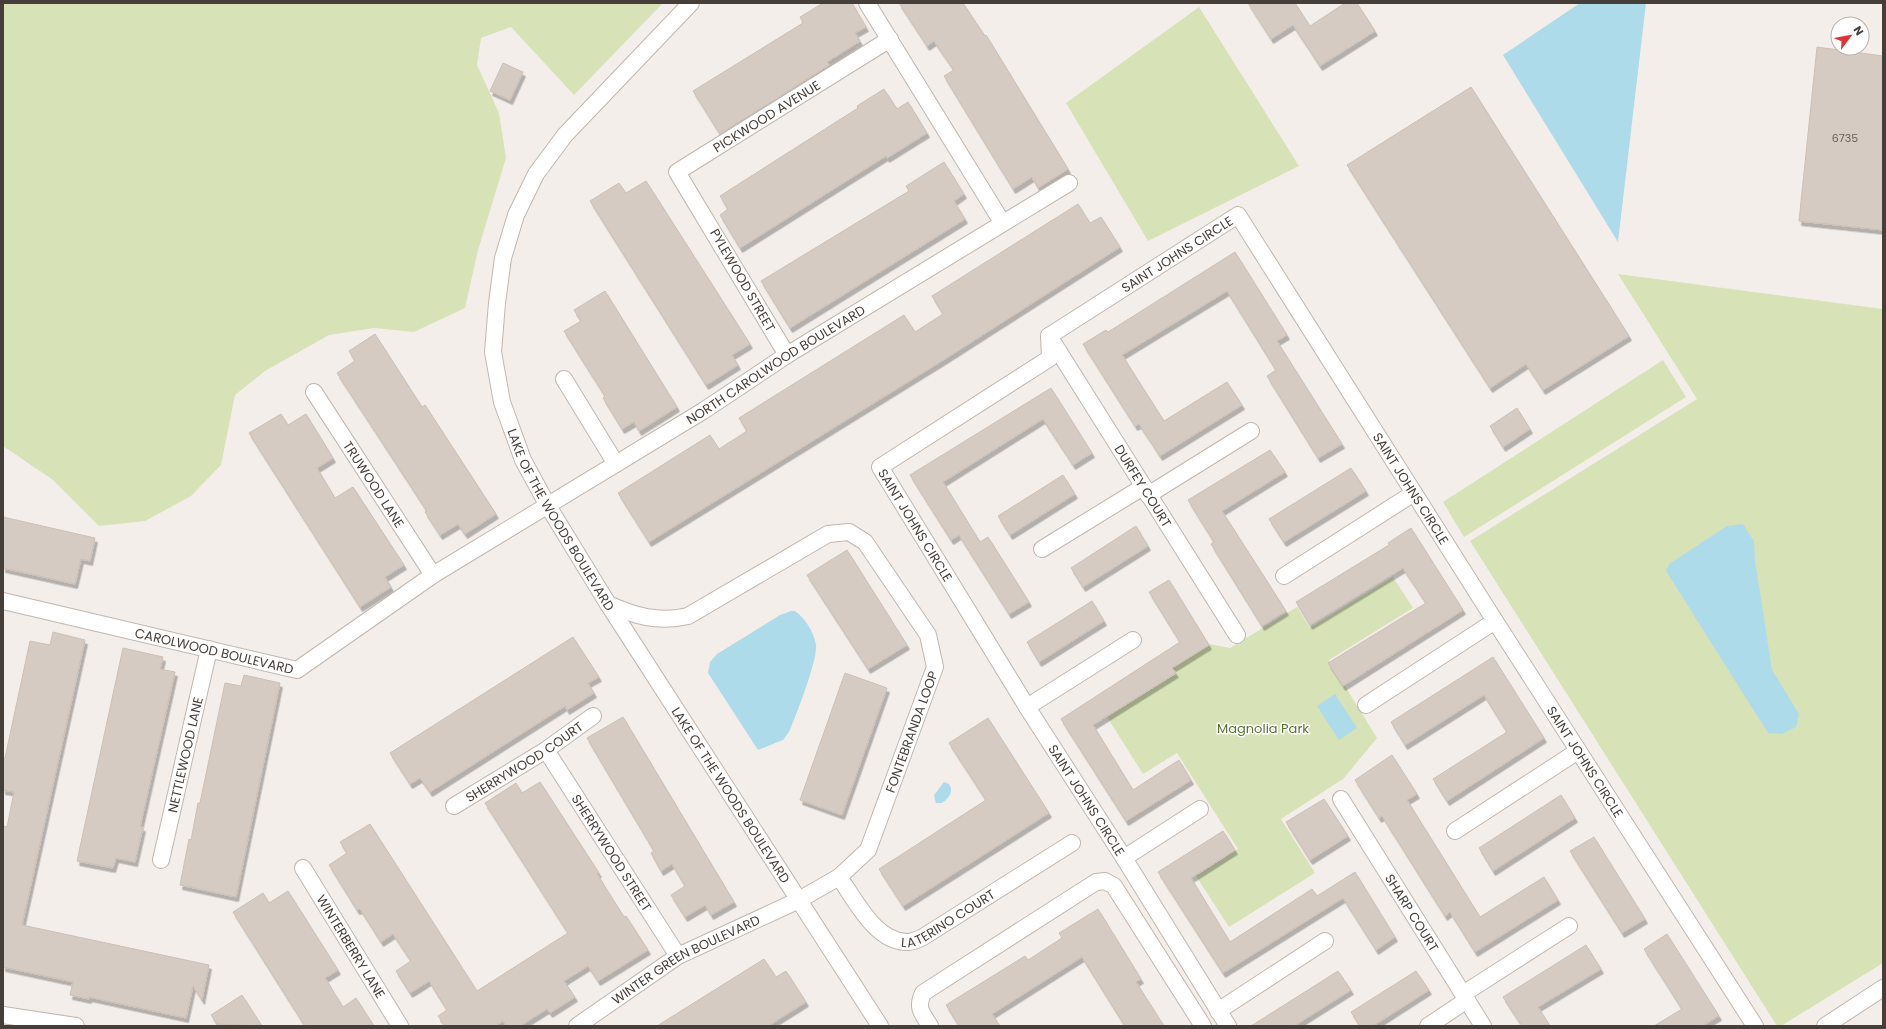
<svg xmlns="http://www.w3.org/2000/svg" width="1886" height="1029" viewBox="0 0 1886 1029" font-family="Poppins,sans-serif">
<defs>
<filter id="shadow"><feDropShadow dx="2.5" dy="4.5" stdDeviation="0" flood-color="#0004"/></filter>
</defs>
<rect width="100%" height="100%" fill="#f3eeea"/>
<path fill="#d7e3b7" d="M 3,3 L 663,3 L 574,95 L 511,27 L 481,38 L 477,65 L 499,113 L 506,158 L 478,250 L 465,308 L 414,332 L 374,328 L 329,335 L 265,371 L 235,395 L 221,465 L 191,496 L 145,521 L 99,526 L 53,480 L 3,446 Z
M 1199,7 L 1299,166 L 1148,241 L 1066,103 Z
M 1618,274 L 1883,309 L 1883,963 L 1781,1026 L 1777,1026 L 1470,541 L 1697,399 Z
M 1663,360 L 1686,397 L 1464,537 L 1443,502 Z
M 1393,577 L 1413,608 L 1329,660 L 1377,738 L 1343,779 L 1281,819 L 1315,873 L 1229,927 L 1196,876 L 1238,849 L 1177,753 L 1143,774 L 1107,717 L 1176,674 L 1172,668 L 1209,644 L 1230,648 L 1297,607 L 1310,628 Z"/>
<path fill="#addbe9" d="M 1580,3 L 1646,3 L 1618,242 L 1503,55 Z
M 1743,524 L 1754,541 L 1755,560 L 1772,670 L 1799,714 L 1796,727 L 1782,734 L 1768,733 L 1666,571 L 1669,564 L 1727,526 Z
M 791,611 L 795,611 C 805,618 814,632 816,645 C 818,659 796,716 789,732 L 783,740 L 758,750 L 708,673 L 710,662 L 717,654 L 780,615 Z
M 1335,694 L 1357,728 L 1339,740 L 1317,706 Z
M 944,782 L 949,784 C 954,792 949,798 942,803 L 936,803 L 934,795 Z"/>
<path fill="#d6cbc3" stroke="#cdbfb4" filter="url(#shadow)" d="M 823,3 L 852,3 L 866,27 L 855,33 L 860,41 L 827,62 L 829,65 L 720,134 L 693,91 L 803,23 L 800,17 Z
M 899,3 L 963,3 L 985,36 L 986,35 L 1068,169 L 1038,188 L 1032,177 L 1013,189 L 944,76 L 954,70 L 934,41 L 927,46 Z
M 1248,3 L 1295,3 L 1310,26 L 1345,3 L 1357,3 L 1375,31 L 1320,66 L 1293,25 L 1271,39 Z
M 1817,47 L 1883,56 L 1883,230 L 1799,221 Z
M 503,63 L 523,72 L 510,100 L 490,91 Z
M 1471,87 L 1629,336 L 1543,390 L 1526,364 L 1490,388 L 1347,165 Z
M 884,89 L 897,109 L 908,102 L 927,133 L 887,158 L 886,156 L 740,248 L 720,215 L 728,209 L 720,196 L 858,108 L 857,106 Z
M 944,162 L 964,194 L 954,201 L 965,219 L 790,328 L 761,281 L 909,191 L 906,186 Z
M 646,181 L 750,344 L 732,355 L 738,365 L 706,385 L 590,201 L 619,183 L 626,193 Z
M 1078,204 L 1090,223 L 1101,217 L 1120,247 L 945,359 L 649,542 L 618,493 L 710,435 L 719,449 L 747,431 L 739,418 L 904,315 L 915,332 L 943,314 L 932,296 Z
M 1235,252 L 1287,335 L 1277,341 L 1342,444 L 1318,458 L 1267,376 L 1276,370 L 1227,291 L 1122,355 L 1164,421 L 1227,382 L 1242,405 L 1160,456 L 1139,424 L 1135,426 L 1083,344 L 1106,330 L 1108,332 Z
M 605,291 L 677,407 L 639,431 L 634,422 L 622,429 L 603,398 L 605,396 L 564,331 L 581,321 L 574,310 Z
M 375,334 L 422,407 L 425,405 L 496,514 L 465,534 L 458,524 L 440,535 L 425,512 L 427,511 L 337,373 L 355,361 L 349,351 Z
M 1051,388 L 1092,453 L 1073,465 L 1043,419 L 943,482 L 980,542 L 988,537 L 1029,602 L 1009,614 L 959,535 L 951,540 L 910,475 Z
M 1517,408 L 1530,429 L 1503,447 L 1490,426 Z
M 281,414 L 288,425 L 306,414 L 333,458 L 317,468 L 335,498 L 353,487 L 404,565 L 385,577 L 391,587 L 360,607 L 249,433 Z
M 1270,450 L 1285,472 L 1222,511 L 1286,611 L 1262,626 L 1211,544 L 1214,542 L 1188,500 Z
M 1351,468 L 1366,491 L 1284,542 L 1269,519 Z
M 1063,475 L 1075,494 L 1010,535 L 998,516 Z
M 3,517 L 95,538 L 90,561 L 81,559 L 75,584 L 3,568 Z
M 1136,526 L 1148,546 L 1083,587 L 1071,568 Z
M 1411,528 L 1463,610 L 1343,686 L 1328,663 L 1426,603 L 1403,568 L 1310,625 L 1296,602 L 1389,545 L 1388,543 Z
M 847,550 L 907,645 L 868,669 L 807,575 Z
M 1169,580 L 1209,645 L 1172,668 L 1176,673 L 1093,725 L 1133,790 L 1179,760 L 1191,780 L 1126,821 L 1061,719 L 1180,642 L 1149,592 Z
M 1092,601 L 1104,621 L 1039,662 L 1027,642 Z
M 53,632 L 85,640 L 22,925 L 209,965 L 202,1000 L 193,986 L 186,1018 L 89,997 L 89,999 L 70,995 L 73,982 L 3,967 L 3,826 L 7,827 L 14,792 L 3,790 L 3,758 L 5,758 L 30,641 L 50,645 Z
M 573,637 L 599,677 L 588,683 L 594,693 L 567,710 L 565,706 L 430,792 L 420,778 L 410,784 L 390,753 Z
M 123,648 L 163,657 L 160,669 L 175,672 L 140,827 L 143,827 L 135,862 L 116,858 L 113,868 L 77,861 Z
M 1493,657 L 1544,738 L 1447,801 L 1433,779 L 1507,732 L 1484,695 L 1405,745 L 1391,722 Z
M 845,673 L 887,688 L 842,815 L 800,800 Z
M 244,675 L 280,683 L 236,897 L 180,885 L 189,839 L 191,840 L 198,803 L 200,803 L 225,683 L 241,686 Z
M 623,717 L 734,902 L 711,915 L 705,905 L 685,917 L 671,895 L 685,886 L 672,864 L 661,871 L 651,853 L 654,851 L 587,738 Z
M 988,718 L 1049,813 L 903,906 L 879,869 L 986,800 L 949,743 Z
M 1392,755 L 1417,794 L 1407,800 L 1480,917 L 1544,877 L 1558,900 L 1475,952 L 1450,912 L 1445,916 L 1382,816 L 1379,818 L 1355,780 Z
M 540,782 L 599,873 L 597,874 L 624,917 L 626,916 L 648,950 L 598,981 L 588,966 L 564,981 L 575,997 L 550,1013 L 547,1009 L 520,1026 L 506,1026 L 503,1021 L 495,1026 L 445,1026 L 438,1016 L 447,1010 L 429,981 L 410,993 L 396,971 L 411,961 L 393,934 L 381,942 L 360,909 L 357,910 L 329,865 L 347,853 L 340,842 L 370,824 L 477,991 L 568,933 L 485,803 L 516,783 L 522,793 Z
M 1561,795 L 1575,818 L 1493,871 L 1479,848 Z
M 1324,799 L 1348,836 L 1310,860 L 1286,822 Z
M 1223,831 L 1235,850 L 1191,878 L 1230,942 L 1312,889 L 1317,896 L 1355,872 L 1395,937 L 1376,950 L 1343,898 L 1223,973 L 1158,872 Z
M 1594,837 L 1645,919 L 1622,933 L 1570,851 Z
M 288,891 L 338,970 L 325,978 L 343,1007 L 356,998 L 374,1026 L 305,1026 L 233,912 L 263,893 L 269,903 Z
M 1098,909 L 1141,979 L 1136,982 L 1164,1026 L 1125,1026 L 1082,957 L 992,1014 L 1000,1026 L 959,1026 L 946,1005 L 1025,956 L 1028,960 L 1062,938 L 1059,933 Z
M 1667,934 L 1719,1016 L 1702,1026 L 1654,1026 L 1682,1009 L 1644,949 Z
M 1586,945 L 1601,969 L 1538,1007 L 1550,1026 L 1522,1026 L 1503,997 Z
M 764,959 L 776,977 L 786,971 L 806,1002 L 768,1026 L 657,1026 Z
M 1338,971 L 1351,990 L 1294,1026 L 1251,1026 Z
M 1416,971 L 1429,990 L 1373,1026 L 1360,1026 L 1351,1012 Z
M 242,995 L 262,1026 L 217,1024 L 211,1015 Z"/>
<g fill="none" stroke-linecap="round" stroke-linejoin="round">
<g stroke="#c0b7b0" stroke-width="18">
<g id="minor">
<path id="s1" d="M 691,3 L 565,135 L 536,174 L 516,215 L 503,258 L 497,303 L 493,352 L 502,402 L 523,460 L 548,506 L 608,604 L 880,1026"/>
<path d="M 867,3 L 1002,222"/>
<path id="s2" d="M 1049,336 L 1238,215 L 1495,621 L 1755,1026"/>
<path id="s3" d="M 1049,336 L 1050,358 L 880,467 L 1027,707 L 1124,858 L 1228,1026"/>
<path id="s4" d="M 1049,336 L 1237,635"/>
<path id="s5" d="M 787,355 L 677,172 L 890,39"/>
<path d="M 564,379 L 616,464"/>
<path id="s6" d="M 314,392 L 433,575"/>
<path d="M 1148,495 L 1251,431"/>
<path d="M 1042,549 L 1143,487"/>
<path d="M 1284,576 L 1414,493"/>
<path id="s7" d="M 3,601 L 297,670 L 433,575 L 703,411 L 787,355 L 1069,183"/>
<path d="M 1366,705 L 1495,621"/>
<path d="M 1027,707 L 1133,640"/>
<path id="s8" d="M 546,750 L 678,956"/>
<path id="s9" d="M 1341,799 L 1483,1026"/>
<path id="s10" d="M 454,806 L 546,750 L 593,716"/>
<path d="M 1455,831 L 1578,751"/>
<path d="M 1124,858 L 1200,809"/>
<path id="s11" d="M 161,860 L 209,649"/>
<path id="s12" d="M 303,868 L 400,1026"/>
<path id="s13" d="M 839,877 C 856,901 876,943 908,942 C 913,942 919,939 923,937 L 1072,843"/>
<path d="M 1463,994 L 1569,926"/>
<path d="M 1218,1011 L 1325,941"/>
<path d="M 3,1015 L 76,1026"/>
<path id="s14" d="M 577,1026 L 678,956 L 799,900 L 839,877 L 868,850 L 935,667 L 928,635 L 865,542 L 849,532 L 828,534 L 688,616 C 658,623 635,616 608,604"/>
<path d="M 930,1026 C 922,1013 916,1008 923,993 L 1096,882 L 1105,881 L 1114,886 L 1203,1026"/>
<path d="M 1428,1026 L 1467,1000"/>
<path d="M 1825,1026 L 1883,988"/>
</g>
</g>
<use href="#minor" stroke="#fff" stroke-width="16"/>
</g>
<g text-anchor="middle" stroke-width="3" stroke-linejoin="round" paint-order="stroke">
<g font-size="11" fill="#6a615c">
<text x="1845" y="142">6735</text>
</g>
<g font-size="13" fill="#463e39" stroke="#fff">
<text dy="5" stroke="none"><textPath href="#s5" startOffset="319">PICKWOOD AVENUE</textPath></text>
<text dy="5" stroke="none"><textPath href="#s2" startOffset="152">SAINT JOHNS CIRCLE</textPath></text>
<text transform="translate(743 280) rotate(60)" y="5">PYLEWOOD STREET</text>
<text dy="5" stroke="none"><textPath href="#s7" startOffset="870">NORTH CAROLWOOD BOULEVARD</textPath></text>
<text dy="5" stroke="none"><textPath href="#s6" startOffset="110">TRUWOOD LANE</textPath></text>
<text dy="5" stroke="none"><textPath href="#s4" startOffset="177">DURFEY COURT</textPath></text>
<text dy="5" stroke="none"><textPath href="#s2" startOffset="548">SAINT JOHNS CIRCLE</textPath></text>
<text dy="5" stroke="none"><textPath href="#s1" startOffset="599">LAKE OF THE WOODS BOULEVARD</textPath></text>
<text dy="5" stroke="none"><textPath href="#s3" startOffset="292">SAINT JOHNS CIRCLE</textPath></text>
<text dy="5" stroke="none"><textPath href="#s7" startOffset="217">CAROLWOOD BOULEVARD</textPath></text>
<text dy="5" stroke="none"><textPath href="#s14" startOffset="468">FONTEBRANDA LOOP</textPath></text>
<text dy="5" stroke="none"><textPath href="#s11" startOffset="108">NETTLEWOOD LANE</textPath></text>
<text dy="5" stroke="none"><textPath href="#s10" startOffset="83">SHERRYWOOD COURT</textPath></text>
<text dy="5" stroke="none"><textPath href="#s2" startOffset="872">SAINT JOHNS CIRCLE</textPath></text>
<text dy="5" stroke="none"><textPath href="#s1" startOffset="923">LAKE OF THE WOODS BOULEVARD</textPath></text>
<text dy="5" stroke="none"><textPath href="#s3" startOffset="616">SAINT JOHNS CIRCLE</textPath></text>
<text dy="5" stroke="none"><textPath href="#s8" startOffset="122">SHERRYWOOD STREET</textPath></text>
<text dy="5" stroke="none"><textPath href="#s9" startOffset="134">SHARP COURT</textPath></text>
<text dy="5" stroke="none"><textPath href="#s13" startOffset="145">LATERINO COURT</textPath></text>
<text dy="5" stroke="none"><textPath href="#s12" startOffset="92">WINTERBERRY LANE</textPath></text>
<text dy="5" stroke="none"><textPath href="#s14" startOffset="128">WINTER GREEN BOULEVARD</textPath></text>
</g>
<g font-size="13" fill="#567232" stroke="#fff">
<text x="1263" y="733">Magnolia Park</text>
</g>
</g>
<rect width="1886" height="1029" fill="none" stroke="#463e39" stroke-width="8"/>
<g transform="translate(1850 36) rotate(58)"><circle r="19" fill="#ffffff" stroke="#b5b2b0"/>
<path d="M0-3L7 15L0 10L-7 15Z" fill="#e33136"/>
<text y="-6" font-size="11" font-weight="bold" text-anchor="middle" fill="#463e39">N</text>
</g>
</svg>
